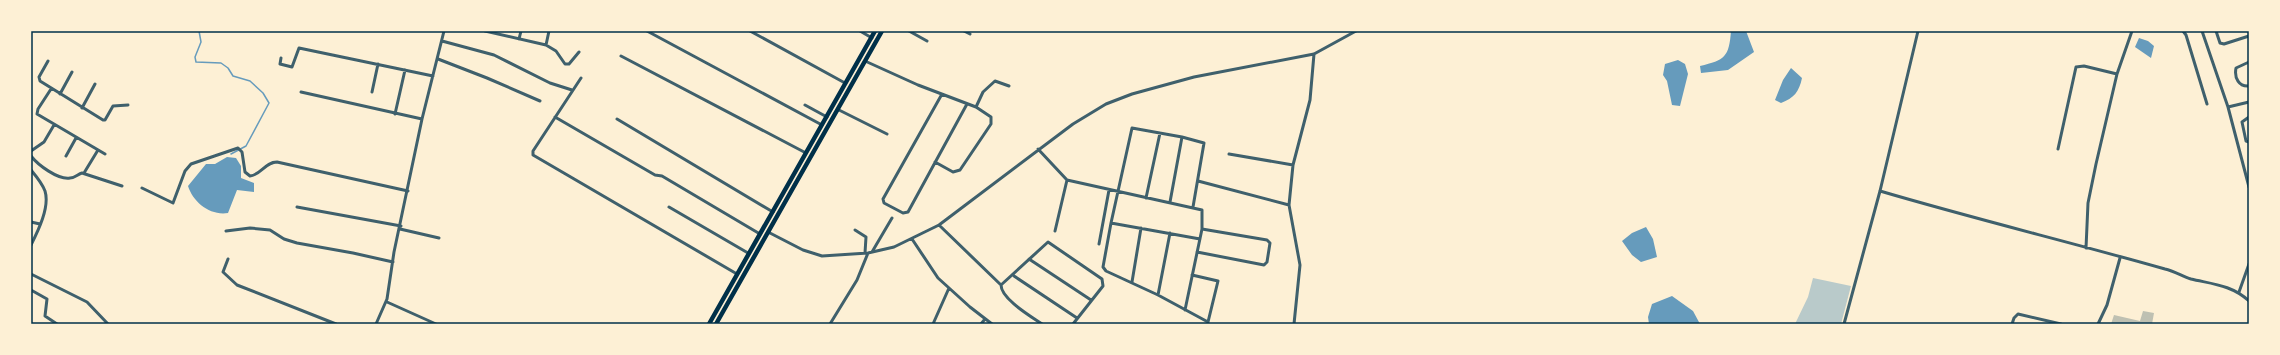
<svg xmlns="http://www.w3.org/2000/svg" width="2280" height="355" viewBox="0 0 2280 355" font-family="'Sofia Sans Condensed',sans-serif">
<rect width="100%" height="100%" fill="#fdf0d5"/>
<path fill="#b9caca" d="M 1813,278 L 1851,286 L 1841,324 L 1795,324 L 1808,297 Z"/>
<path fill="#669bbc" d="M 1731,31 L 1746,31 L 1754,52 L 1728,70 L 1701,73 L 1700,66 C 1725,60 1729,57 1731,31 Z
M 2139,38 L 2148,41 L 2154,46 L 2151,58 L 2135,47 Z
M 1678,60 L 1685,64 L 1688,74 L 1680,106 L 1672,105 L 1667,81 L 1663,75 L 1665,64 Z
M 1791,68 L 1802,78 C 1799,92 1794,98 1781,103 L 1775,100 L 1783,80 Z
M 227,157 L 236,158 L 241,166 L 241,178 L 254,183 L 254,192 L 237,190 L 228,213 C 210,216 193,202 188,186 L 206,164 L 215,164 Z
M 1646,227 L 1653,239 L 1657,257 L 1641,262 L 1632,255 L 1622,241 L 1632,233 Z
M 1672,296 L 1693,311 L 1700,324 L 1649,324 L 1648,317 L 1652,304 Z"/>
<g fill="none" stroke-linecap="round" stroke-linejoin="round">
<path stroke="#669bbc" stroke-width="1.5" d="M 199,31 L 201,42 L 195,57 L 196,62 L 221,63 L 228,68 L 233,76 L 250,81 L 263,93 L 269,103 L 246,146 L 231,154"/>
</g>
<path fill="#bec0b2" d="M 2143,311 L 2154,313 L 2152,324 L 2111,324 L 2114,315 L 2140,321 Z"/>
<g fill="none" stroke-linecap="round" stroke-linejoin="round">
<path stroke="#3f606c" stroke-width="3" d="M 485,31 L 546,45 L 556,51 L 565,64 L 569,64 L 579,52
M 647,31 L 822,125
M 750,31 L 845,83
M 860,31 L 872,38
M 909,31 L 927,41
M 964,31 L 970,34
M 2183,31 L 2186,35 L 2207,104
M 2202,31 L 2228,107 L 2249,102
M 2216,31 L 2220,43 L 2224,44 L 2249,36
M 519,39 L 521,31
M 442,41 L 494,55 L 550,83 L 572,90
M 546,45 L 549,31
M 621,56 L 806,153
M 281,58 L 280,64 L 292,67 L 299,48 L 433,76
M 438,59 L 487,78 L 540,101
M 48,61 L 39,77 L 40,81 L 103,120 L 105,120 L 113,106 L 128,105
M 865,61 L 918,85 L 976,107 L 991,117 L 991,124 L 960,170 L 953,172 L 935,162
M 2249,62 L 2236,68 C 2234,78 2239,87 2249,86
M 581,78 L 533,151 L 533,155 L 737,274
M 51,89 L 38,109 L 37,114 L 105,154
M 301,92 L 422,119
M 372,92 L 378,64
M 60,94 L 72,72
M 942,94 L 883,199 L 884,203 L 903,213 L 908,212 L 967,104
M 805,105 L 827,117
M 976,107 L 983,92 L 995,81 L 1009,86
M 2228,107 L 2249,187
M 82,108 L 95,84
M 839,110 L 887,134
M 395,114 L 405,70
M 555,117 L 655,175 L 662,176 L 760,234
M 2249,117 L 2242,122 L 2246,141 L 2249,142
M 617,119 L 773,212
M 1182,137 L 1132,128 L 1111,223 L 1200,239
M 1038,149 L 1067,180 L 1202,210 L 1202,229 L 1185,310
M 2058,149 L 2076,67 L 2084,66 L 2117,74
M 31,151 L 44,142 L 54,125
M 1229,154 L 1293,165
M 31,156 C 38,165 58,180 70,178 C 75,178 78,174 82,173 L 122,186
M 66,156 L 76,138
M 31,170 C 36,176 42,183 45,191 C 50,207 38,231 31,245
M 84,173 L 98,150
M 1198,181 L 1289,205
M 142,188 L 173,203 L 185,171 L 191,164 L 238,148 L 242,152 L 245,172 L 250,176 C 261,175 265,162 277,162 L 408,191
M 1880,191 C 1975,219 2070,242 2165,269 C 2174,271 2182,276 2191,279 C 2212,284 2232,285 2249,301
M 1146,198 L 1160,133
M 1170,202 L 1182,137 L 1204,143 L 1193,207
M 297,207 L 401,226
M 669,207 L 748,253
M 31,222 L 40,224
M 1111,223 L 1103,267 L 1106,271 L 1158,295 L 1208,322 L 1218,281 L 1192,275
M 939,225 L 1001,285 L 1048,242 L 1102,279 L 1103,286 L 1073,324
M 400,229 L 439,238
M 855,230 L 866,237 L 865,253
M 226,231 L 250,228 L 270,230 L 284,239 L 297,243 L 353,253 L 393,262
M 1055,231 L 1067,180
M 768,232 L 803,250 L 822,256 L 868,253 L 894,247 L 939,225 L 1073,124 L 1106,104 L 1132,94 L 1194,77 L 1314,54 L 1356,31
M 912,239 L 938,278 L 970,307 L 992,324
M 1099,244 L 1109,190
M 2086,248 L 2088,203 L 2096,164 L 2117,74 L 2132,31
M 872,252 L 892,218
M 1197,252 L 1264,265 L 1267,262 L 1270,243 L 1267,240 L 1202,229
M 228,259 L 223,272 L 237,285 L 336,324
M 1029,259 L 1091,300
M 31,274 L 87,302 L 108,324
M 1014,276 L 1077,318
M 1132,282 L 1141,228
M 1001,285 C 1001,299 1032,317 1042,324
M 31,290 L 47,299 L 45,316 L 57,324
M 2239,292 L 2249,264
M 1158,295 L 1170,233
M 387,302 L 436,324
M 376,324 L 387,299 L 394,252 L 422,119 L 444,31
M 830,324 L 857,280 L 868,253
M 933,324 L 949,288
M 981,324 L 985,319
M 1294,324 L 1300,265 L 1289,205 L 1293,165 L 1310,100 L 1314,54
M 1844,324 L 1880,191 L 1918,31
M 2012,324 L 2014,318 L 2018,314 L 2061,324
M 2098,324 L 2107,305 L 2120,258"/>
<path stroke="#003049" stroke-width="4.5" d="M 709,324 L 875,31
M 716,324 L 882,31"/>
</g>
<rect width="2280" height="355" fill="none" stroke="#fdf0d5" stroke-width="64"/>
<rect x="32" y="32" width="2216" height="291" fill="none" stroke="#003049" stroke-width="1.5"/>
</svg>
